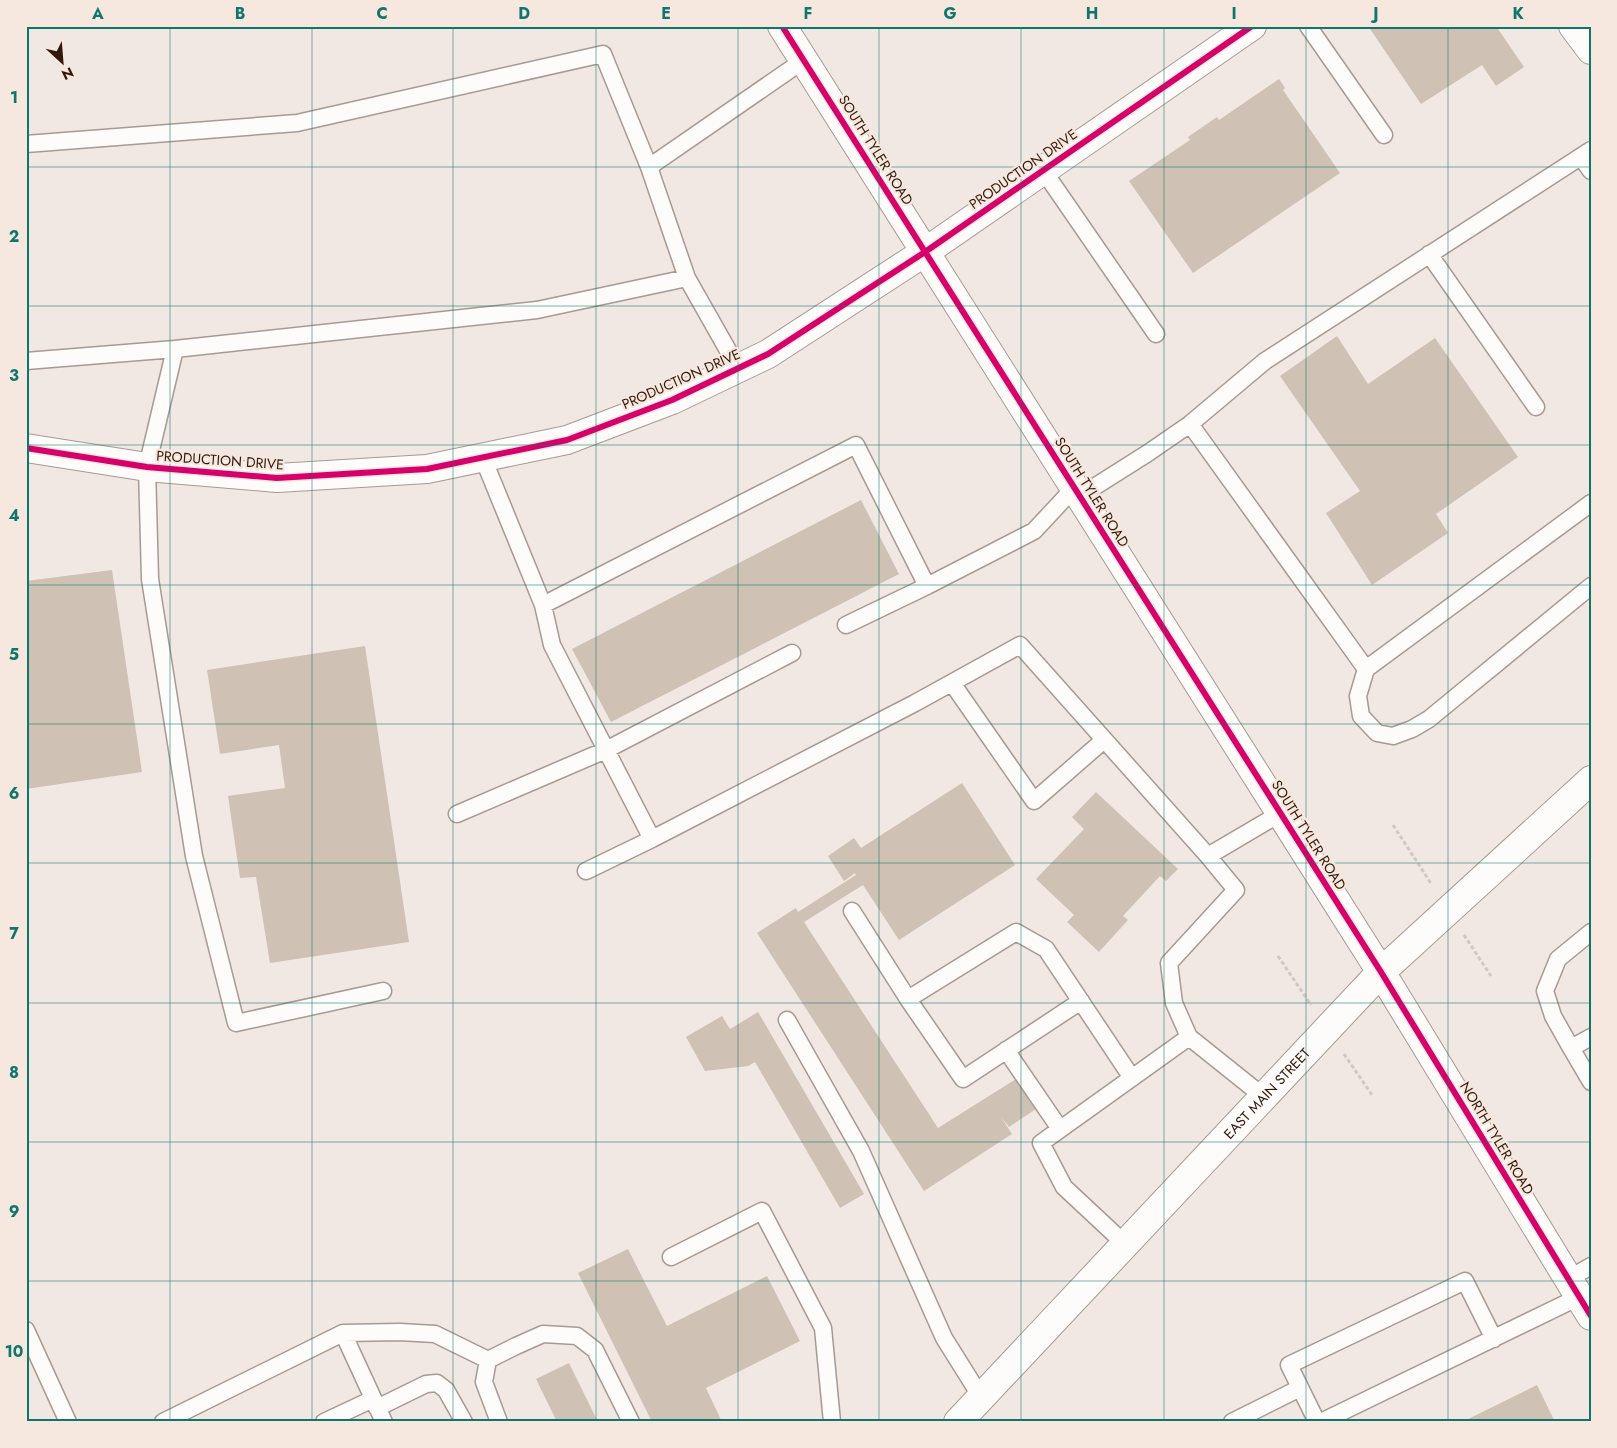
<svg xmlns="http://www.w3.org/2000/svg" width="1617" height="1448" viewBox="0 0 1617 1448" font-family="Jost,sans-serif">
<rect width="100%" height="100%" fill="#f1e8e4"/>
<path fill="#cfc1b4" d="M 1368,26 L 1496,26 L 1524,67 L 1496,86 L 1482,65 L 1421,104 Z
M 1279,79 L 1285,88 L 1283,90 L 1340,173 L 1193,273 L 1129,181 L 1190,140 L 1188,137 L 1217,117 L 1219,120 Z
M 1337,336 L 1368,384 L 1435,338 L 1518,457 L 1436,514 L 1448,533 L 1372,585 L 1326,513 L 1360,491 L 1280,376 Z
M 861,500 L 899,574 L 611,722 L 572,649 Z
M 112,570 L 142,772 L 26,789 L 26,581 Z
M 365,646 L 409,942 L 270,963 L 256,877 L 240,878 L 228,796 L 285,788 L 279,745 L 220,754 L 207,670 Z
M 962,783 L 1015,865 L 899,940 L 863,885 L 804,922 L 938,1128 L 1016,1079 L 1036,1109 L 1009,1127 L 1001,1117 L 1012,1134 L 924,1191 L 757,933 L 796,908 L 798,912 L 856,875 L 855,873 L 844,881 L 828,856 L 854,838 L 861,848 Z
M 1096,792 L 1178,869 L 1166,881 L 1160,876 L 1123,916 L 1128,920 L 1099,952 L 1067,922 L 1074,915 L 1036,879 L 1084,829 L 1072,817 Z
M 758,1012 L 864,1194 L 840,1208 L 755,1062 L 748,1066 L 705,1071 L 686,1037 L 722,1016 L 730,1029 Z
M 628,1249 L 667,1326 L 767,1276 L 800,1341 L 706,1388 L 722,1422 L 652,1422 L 578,1273 Z
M 569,1363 L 598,1422 L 557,1422 L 536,1379 Z
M 1537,1385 L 1555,1422 L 1462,1422 Z"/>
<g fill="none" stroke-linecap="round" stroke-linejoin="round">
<g stroke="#a99990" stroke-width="19">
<path id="service" d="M 1308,26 L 1384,135
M 26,144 L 297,123 L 603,54 L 649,167
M 1581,157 L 1591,171
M 1043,170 L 1156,334
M 1429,254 L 1536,407
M 26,361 L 175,349
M 738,368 L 687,278 L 649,167 L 804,60
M 1190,424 L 1265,361 L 1591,150
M 483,458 L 543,605
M 1075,487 L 1034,531 L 927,586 L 856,445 L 543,605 L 552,645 L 652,839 L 915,703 L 1020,645 L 1208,856 L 1236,890 L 1169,963 L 1174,1003 L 1189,1037 L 1264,1097
M 1080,496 L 1148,453 L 1190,424 L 1366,669 L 1591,503
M 846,625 L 927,586
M 1366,669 L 1358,696 L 1361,716 L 1377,733 L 1393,736 L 1412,729 L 1429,719 L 1591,586
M 952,683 L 1034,801 L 1104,740
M 457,814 L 606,750 L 792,653
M 1208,856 L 1281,813
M 586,871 L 652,839
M 852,911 L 908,999 L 1016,932 L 1046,949 L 1132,1078
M 383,991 L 236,1023 L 194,856 L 150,579 L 147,467 L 175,349 L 537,310 L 687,278
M 908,999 L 963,1079 L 1081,1001
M 787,1020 L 861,1151 L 944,1338 L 981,1397
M 1591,1037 L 1571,1048 L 1591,1082
M 1571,1048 L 1553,1016 L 1545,991 L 1558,959 L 1591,932
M 1006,1050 L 1060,1129
M 1125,1244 L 1064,1187 L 1041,1143 L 1189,1037
M 671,1257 L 762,1211 L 823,1328 L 832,1422
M 1568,1279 L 1591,1266
M 26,1330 L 68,1422
M 343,1333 L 400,1332 L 435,1334 L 488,1360
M 377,1408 L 426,1384 L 437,1383 L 446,1390 L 464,1422
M 163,1422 L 343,1333 L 384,1422
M 324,1422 L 373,1399
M 499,1422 L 484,1382 L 488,1360 L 516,1346 L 543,1334 L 577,1336 L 595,1350 L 631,1422
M 1232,1422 L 1300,1388
M 1317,1422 L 1289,1365 L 1465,1281 L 1494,1339
M 1321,1422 L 1579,1297"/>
</g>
<g stroke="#a99990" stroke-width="30">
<path id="minor" d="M 1573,26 L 1591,50
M 26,448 L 147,467 L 277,478 L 427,469 L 567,440 L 672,400 L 768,354 L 925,252 L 1252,26
M 1381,972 L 1591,1316"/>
</g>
<g stroke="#a99990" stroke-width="30">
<path id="tertiary" d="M 782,26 L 1381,972"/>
</g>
<g stroke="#a99990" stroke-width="30">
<g id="primary">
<path id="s1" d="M 958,1422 L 1381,972 L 1591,780"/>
</g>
</g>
<path stroke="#cec9c7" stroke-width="3" stroke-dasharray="4 2.5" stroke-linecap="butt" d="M 1393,825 L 1432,885
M 1464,935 L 1491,976
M 1278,956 L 1311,1005
M 1344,1054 L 1372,1095"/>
<use href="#service" stroke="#fdfcfb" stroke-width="16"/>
<use href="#minor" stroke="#fdfcfb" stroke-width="28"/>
<use href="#tertiary" stroke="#fdfcfb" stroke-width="28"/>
<use href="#primary" stroke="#fdfcfb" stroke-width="28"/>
<g stroke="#f6e7df" stroke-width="9">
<path id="cycleway" d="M 782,26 L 1381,972 L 1591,1316
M 26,448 L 147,467 L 277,478 L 427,469 L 567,440 L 672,400 L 768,354 L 925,252 L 1252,26"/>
</g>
<use href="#cycleway" stroke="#d6006c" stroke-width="6"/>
</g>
<path fill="none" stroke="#0f766e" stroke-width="1" stroke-opacity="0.55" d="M 170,26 L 170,1422M 312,26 L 312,1422M 453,26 L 453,1422M 596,26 L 596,1422M 738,26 L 738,1422M 879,26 L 879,1422M 1021,26 L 1021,1422M 1164,26 L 1164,1422M 1306,26 L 1306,1422M 1448,26 L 1448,1422M 26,167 L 1591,167M 26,306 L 1591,306M 26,445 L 1591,445M 26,585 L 1591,585M 26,724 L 1591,724M 26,863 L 1591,863M 26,1003 L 1591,1003M 26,1142 L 1591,1142M 26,1281 L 1591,1281"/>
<g text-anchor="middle" stroke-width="4.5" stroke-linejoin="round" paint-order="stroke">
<g font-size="14" fill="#321808" stroke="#f6e7df">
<text transform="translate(876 150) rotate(58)" y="5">SOUTH TYLER ROAD</text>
<text transform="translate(1023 169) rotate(-35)" y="5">PRODUCTION DRIVE</text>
<text transform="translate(681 379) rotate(-24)" y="5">PRODUCTION DRIVE</text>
<text transform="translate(220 460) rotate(4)" y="5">PRODUCTION DRIVE</text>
<text transform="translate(1092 492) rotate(58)" y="5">SOUTH TYLER ROAD</text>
<text transform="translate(1309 835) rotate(58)" y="5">SOUTH TYLER ROAD</text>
<text dy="5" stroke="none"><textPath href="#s1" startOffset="451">EAST MAIN STREET</textPath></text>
<text transform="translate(1497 1138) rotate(59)" y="5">NORTH TYLER ROAD</text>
</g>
</g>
<rect width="1617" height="1448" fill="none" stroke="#f6e7df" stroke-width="55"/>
<g transform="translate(62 62) rotate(154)" stroke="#f6e7df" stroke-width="4" paint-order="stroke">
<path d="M0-4L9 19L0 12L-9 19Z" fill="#321808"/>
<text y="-8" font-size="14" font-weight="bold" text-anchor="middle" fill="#321808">N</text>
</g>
<rect x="28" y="28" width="1562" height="1392" fill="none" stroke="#0f766e" stroke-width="2"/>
<g font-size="16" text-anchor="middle" font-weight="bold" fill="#0f766e">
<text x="98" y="19">A</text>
<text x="240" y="19">B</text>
<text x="382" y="19">C</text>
<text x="524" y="19">D</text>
<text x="666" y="19">E</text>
<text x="808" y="19">F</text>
<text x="950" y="19">G</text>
<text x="1092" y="19">H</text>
<text x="1234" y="19">I</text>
<text x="1376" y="19">J</text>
<text x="1518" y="19">K</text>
<text x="14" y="103">1</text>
<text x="14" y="242">2</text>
<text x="14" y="381">3</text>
<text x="14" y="521">4</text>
<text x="14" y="660">5</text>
<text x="14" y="799">6</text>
<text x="14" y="939">7</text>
<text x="14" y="1078">8</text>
<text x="14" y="1217">9</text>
<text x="14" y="1357">10</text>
</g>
</svg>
